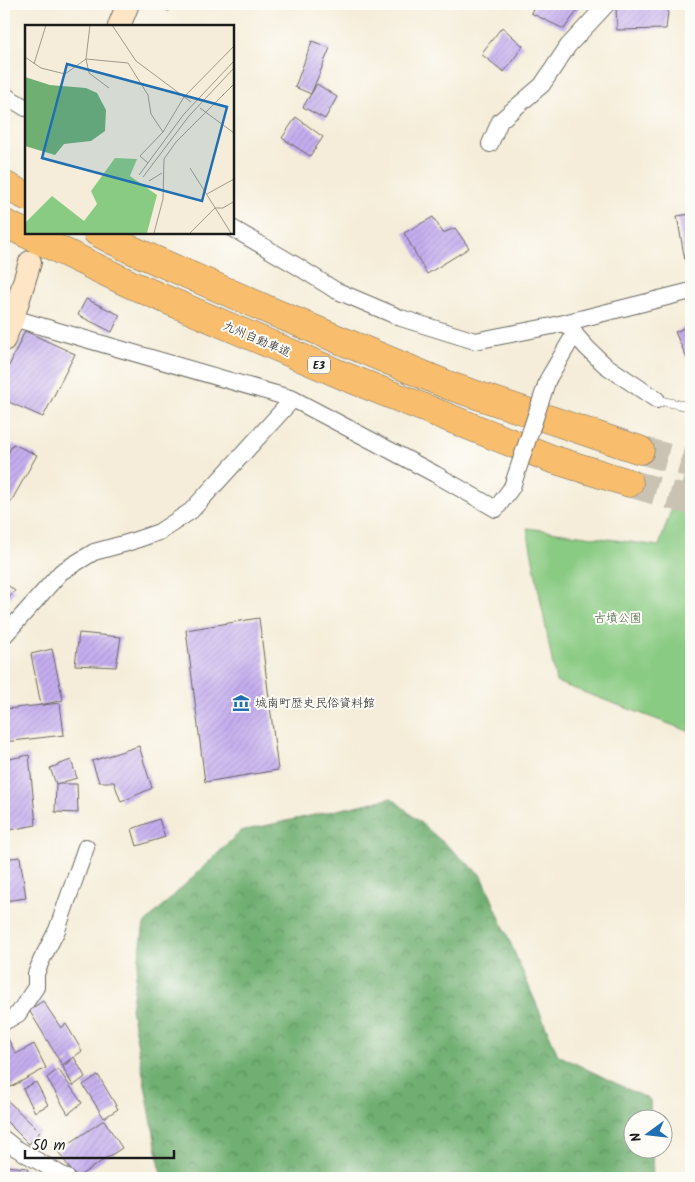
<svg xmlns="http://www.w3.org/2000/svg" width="695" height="1182" viewBox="0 0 695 1182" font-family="Kalam,'Klee One',sans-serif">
<defs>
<pattern id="forest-crowns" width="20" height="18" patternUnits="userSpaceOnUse" patternTransform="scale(1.25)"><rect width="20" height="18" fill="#6faf71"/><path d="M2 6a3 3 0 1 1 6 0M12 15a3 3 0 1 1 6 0" fill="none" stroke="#5a8e5c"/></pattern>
<pattern id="building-hatch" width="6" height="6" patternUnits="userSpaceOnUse" patternTransform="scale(1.25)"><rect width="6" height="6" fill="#c5aeef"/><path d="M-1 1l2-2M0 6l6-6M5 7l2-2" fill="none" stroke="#a995cc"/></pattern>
</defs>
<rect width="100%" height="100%" fill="#fdfcf7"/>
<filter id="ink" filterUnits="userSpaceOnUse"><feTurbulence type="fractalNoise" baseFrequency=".02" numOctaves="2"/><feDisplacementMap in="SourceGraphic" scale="10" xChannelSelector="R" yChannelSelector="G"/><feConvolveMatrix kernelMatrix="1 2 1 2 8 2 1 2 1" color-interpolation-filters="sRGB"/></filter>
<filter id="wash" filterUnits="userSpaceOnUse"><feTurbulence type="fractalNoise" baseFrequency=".0096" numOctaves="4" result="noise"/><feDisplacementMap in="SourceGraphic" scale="20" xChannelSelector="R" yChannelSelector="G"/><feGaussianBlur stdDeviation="1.12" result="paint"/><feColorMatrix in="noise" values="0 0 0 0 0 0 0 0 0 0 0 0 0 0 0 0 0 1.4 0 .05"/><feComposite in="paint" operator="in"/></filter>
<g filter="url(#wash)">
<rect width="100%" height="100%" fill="#f5edd9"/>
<path fill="#8acb83" stroke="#537450" d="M 691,450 L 691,732 L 556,682 L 527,528 L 659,546 Z"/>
<path fill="url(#forest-crowns)" stroke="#466646" d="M 392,798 L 482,876 L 558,1055 L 650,1100 L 651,1119 L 632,1120 L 632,1150 L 652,1150 L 653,1178 L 162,1178 L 131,1009 L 144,924 L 241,831 Z"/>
<g id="blocks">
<path fill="url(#building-hatch)" d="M 150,4 L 173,4 L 169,11 Z
M 535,4 L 582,4 L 564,29 L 531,13 Z
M 628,4 L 669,4 L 666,29 L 617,30 L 616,6 L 627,7 Z
M 502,27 L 523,46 L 504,72 L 481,54 Z
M 312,41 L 330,48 L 311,94 L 295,87 Z
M 317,84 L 337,97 L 325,119 L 303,107 Z
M 296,117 L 323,137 L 310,156 L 282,138 Z
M 691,214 L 691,276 L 688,277 L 677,216 Z
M 433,217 L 443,233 L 455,228 L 469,248 L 427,274 L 404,233 Z
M 86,299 L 120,315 L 112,332 L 78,315 Z
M 691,325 L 691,362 L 689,363 L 675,332 Z
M 25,331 L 75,354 L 43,417 L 4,400 L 4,377 Z
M 13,444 L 37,455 L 8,507 L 4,504 L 4,461 Z
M 4,582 L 15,591 L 4,603 Z
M 259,618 L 278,770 L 205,782 L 186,630 Z
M 79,633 L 121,637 L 116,667 L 75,665 Z
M 52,649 L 63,700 L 41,705 L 31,654 Z
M 4,702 L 6,709 L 60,703 L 64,735 L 4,742 Z
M 139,746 L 152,788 L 121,802 L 114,782 L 99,782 L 92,761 Z
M 29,755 L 36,825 L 4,831 L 4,760 Z
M 71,760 L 77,778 L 56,784 L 77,784 L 78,813 L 55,812 L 56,784 L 50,768 Z
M 159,819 L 165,837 L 137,846 L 132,829 Z
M 20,857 L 26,898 L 4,901 L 4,859 Z
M 43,1001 L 61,1028 L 66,1024 L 82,1051 L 74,1057 L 85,1077 L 73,1086 L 63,1067 L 74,1057 L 62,1065 L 29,1010 Z
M 5,1033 L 16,1054 L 34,1044 L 46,1068 L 7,1089 L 4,1082 L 4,1034 Z
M 58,1069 L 82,1103 L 68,1114 L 47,1078 Z
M 98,1075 L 118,1109 L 104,1118 L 83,1085 Z
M 36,1082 L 48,1105 L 35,1112 L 23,1089 Z
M 4,1097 L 40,1132 L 29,1144 L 4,1119 Z
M 104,1120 L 122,1148 L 76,1178 L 58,1151 Z
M 4,1166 L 28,1168 L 27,1178 L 4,1178 Z"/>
</g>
</g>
<g filter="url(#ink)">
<use href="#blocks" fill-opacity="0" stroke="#68655e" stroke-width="1"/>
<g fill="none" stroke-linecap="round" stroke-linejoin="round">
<path stroke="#cac3b3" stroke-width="28" stroke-dasharray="28 14" stroke-linecap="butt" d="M 640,450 L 691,464
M 629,483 L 691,501"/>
<g stroke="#68655e" stroke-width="9">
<path id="lane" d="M 657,400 L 691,407"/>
</g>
<g stroke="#68655e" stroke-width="18">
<path id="street" d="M 4,95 L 26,108
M 490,144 L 500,121 L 542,85 L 568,46 L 607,4
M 232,228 L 297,266 L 335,290 L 401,318 L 475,341 L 552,326 L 691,291
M 4,313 L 13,318 L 293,399 L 435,474 L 496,509 L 512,487
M 565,323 L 587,348 L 605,365 L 657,400
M 548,379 L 575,333
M 4,636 L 61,572 L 94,552 L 127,543 L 159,532 L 191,511 L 293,399
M 4,1022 L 18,1014 L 36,987 L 36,974 L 41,961 L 57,930 L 86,847
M 4,1139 L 14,1147 L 67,1178"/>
</g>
<g stroke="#68655e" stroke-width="24">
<path id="secondary" d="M 119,26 L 128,4
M 4,340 L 13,318 L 30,262"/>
</g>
<g stroke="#68655e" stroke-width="29">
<path id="highway" d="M 4,185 L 26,196
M 4,223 L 130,284 L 344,376 L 552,459 L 629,483
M 97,232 L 130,249 L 273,312 L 450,386 L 640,450"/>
</g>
<use href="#lane" stroke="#fff" stroke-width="8"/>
<use href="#street" stroke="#fff" stroke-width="16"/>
<use href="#secondary" stroke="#fde5c5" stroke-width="22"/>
<use href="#highway" stroke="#f9be6d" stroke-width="28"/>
<g stroke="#68655e" stroke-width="18" stroke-linecap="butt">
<path id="street-bridge" d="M 512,487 L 548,379"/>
</g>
<use href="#street-bridge" stroke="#fff" stroke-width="16"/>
</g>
</g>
<defs>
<g id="museum-bare" transform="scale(1.35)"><path d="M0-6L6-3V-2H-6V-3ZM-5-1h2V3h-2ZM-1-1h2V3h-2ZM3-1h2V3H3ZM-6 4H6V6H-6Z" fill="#1f6fb2" stroke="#fdfcf7" stroke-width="2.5" paint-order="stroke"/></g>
</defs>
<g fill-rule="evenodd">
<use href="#museum-bare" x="241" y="703"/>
</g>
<g text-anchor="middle" stroke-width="4" stroke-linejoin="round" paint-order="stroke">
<rect fill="#fdfcf7" stroke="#605f5e" stroke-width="1" x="308" y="356.5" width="22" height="17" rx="4"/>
<g font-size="11" font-weight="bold" fill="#1c1c1c">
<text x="319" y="369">E3</text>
</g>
<g font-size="12" fill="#1c1c1c" stroke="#fdfcf7">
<text transform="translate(257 339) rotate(23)" y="4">九州自動車道</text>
</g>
<g font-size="12" fill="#486245" stroke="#fdfcf7">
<text x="618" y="622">古墳公園</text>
</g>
<g font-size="12" fill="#1c1c1c" stroke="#fdfcf7" text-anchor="start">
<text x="255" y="707">城南町歴史民俗資料館</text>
</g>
</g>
<g transform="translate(25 25)">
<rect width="209" height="209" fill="#f5edd9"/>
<path d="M 90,133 L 112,134 L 105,151 L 132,170 L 122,208 L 0,208 L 0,198 L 27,171 L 59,196 L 72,179 L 66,166 Z" fill="#8acb83"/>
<path d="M 0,52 L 25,60 L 61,63 L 72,68 L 81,85 L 80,106 L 66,116 L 39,119 L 30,130 L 0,121 Z" fill="#6faf71"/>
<path fill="none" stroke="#9e998d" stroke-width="1" d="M 65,0 L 61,34 L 64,48 L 84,63M 87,0 L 111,36 L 166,77M 0,32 L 16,43 L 40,49 L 61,34 L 103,38M 103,38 L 123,70 L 126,89 L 138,107M 9,39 L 21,0M 175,83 L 209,108M 123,138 L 115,131 L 138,107 L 159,72 L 209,21M 165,143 L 206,208M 114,150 L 159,89 L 209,36M 118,152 L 164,91 L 209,43M 124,156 L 137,148M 182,169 L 209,154M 129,208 L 138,174 L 139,134 L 151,117 L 209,59M 165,208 L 190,183 L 198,183 L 208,177"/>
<path fill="#1f6fb2" fill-opacity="0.15" stroke="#1f6fb2" stroke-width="2.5" d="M 42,39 L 202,82 L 177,176 L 17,133 Z"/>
<rect width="209" height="209" fill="none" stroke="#1c1c1c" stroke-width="2.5"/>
</g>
<rect width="695" height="1182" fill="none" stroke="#fdfcf7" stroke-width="20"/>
<g transform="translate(648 1134) rotate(255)"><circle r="24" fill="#fdfcf7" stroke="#a3a29f"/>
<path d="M0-4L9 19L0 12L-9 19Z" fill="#1f6fb2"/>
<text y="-8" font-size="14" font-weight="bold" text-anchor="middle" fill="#1c1c1c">N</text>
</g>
<path d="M25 1150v8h149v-8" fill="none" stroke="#1c1c1c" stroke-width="2.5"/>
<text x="32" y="1150" font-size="15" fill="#1c1c1c" stroke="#fdfcf7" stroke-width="4" paint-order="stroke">50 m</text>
</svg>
